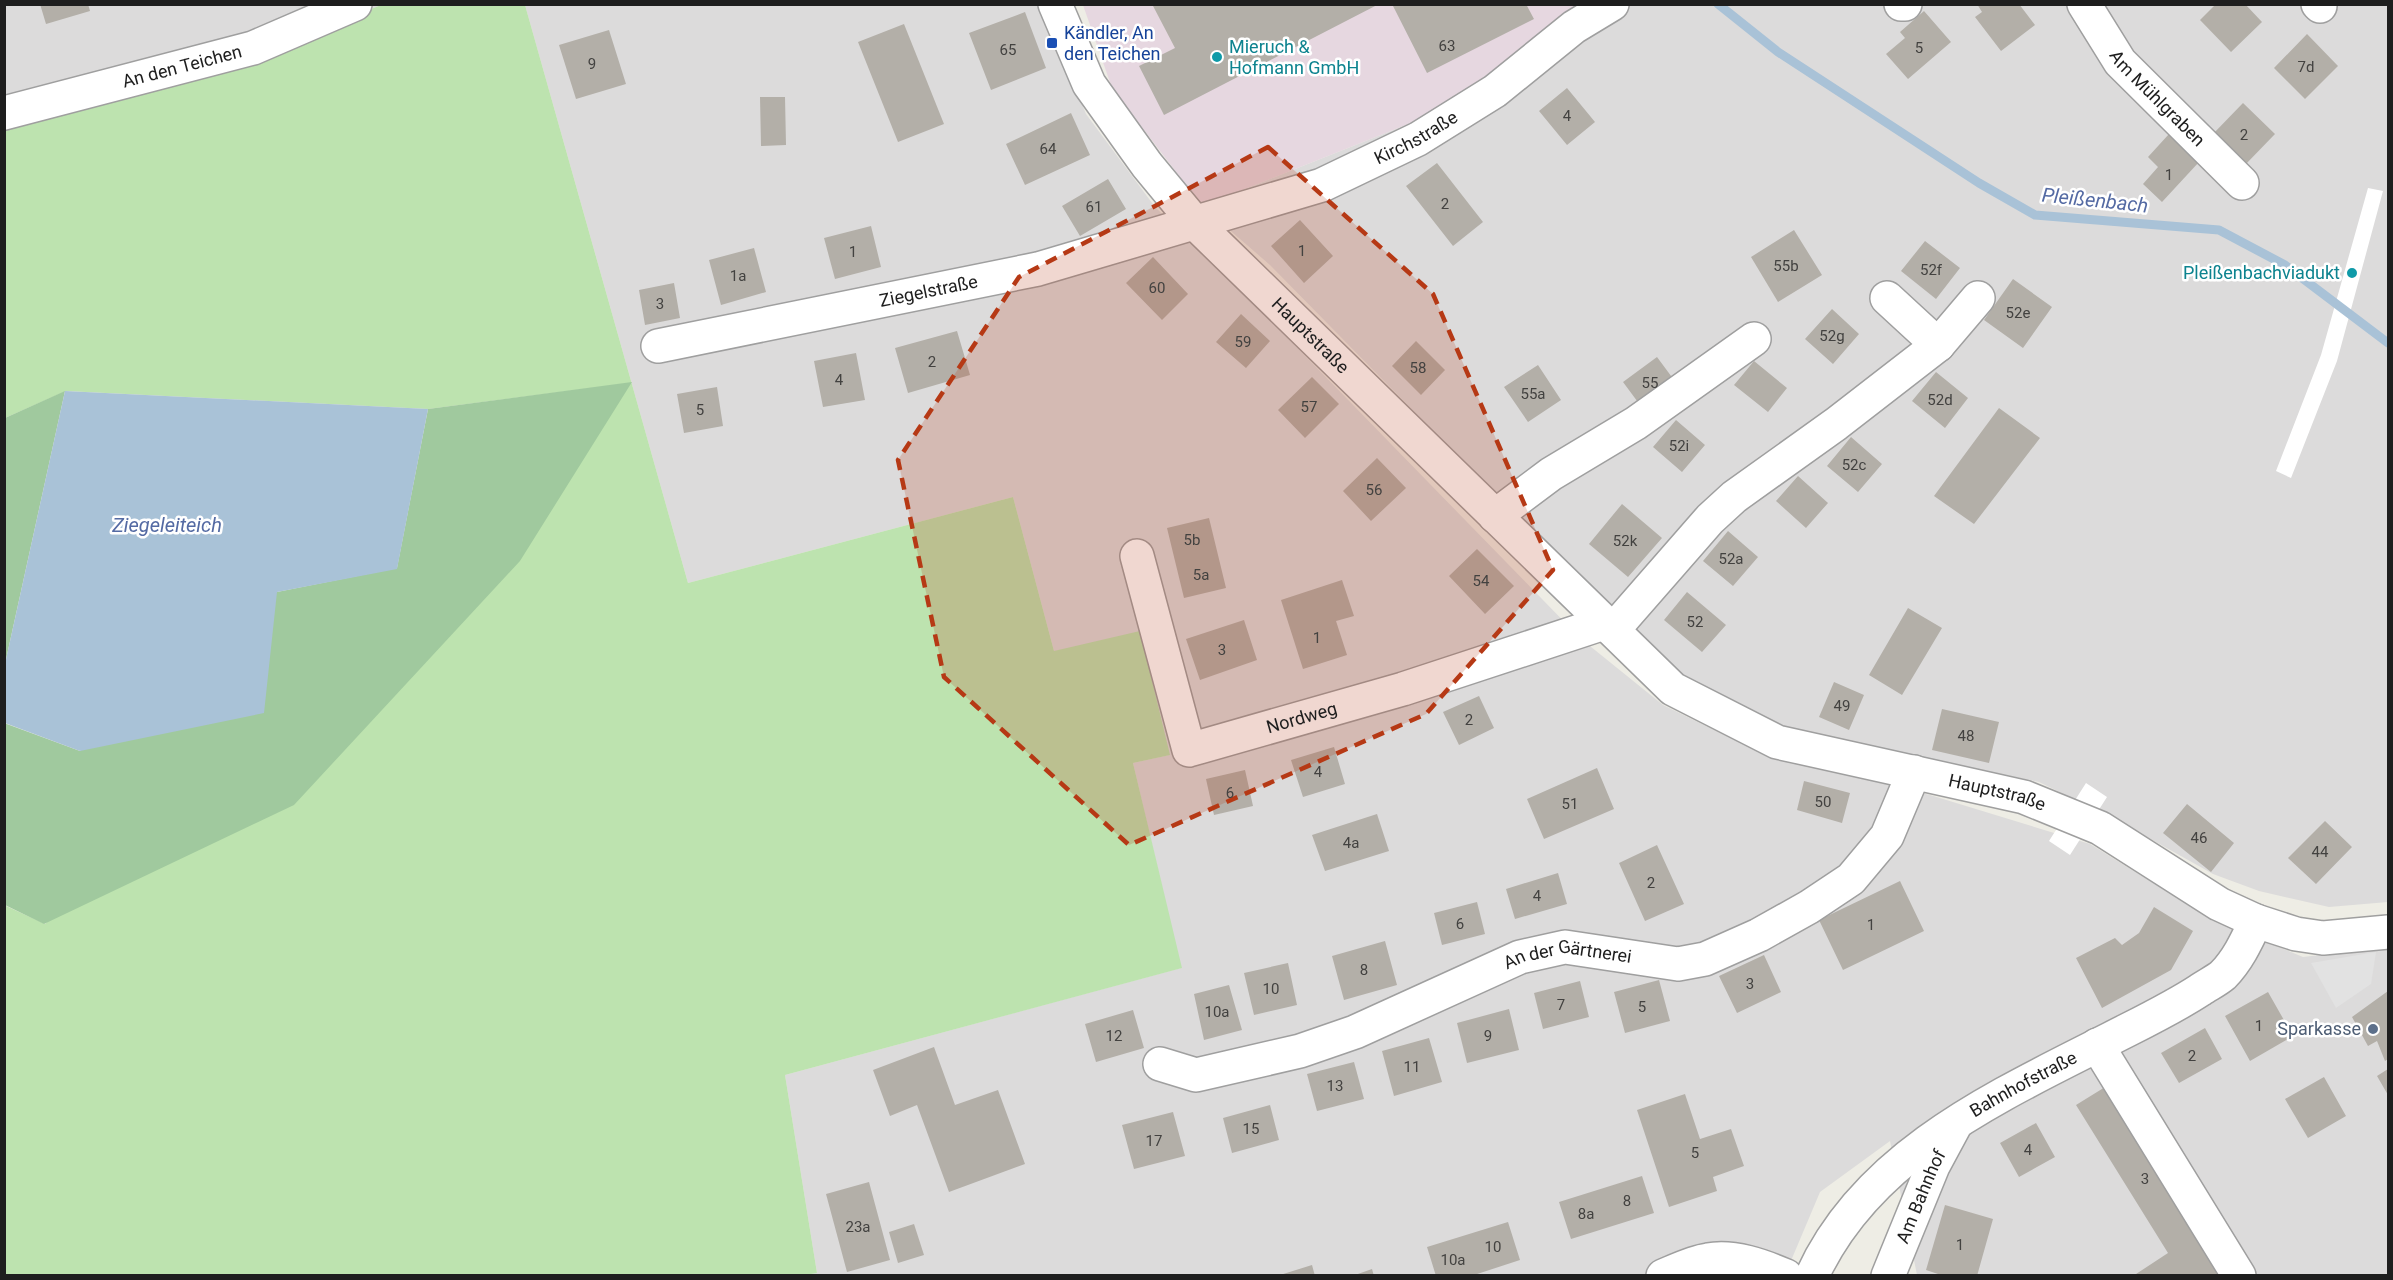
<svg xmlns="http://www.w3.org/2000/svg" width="2393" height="1280" viewBox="0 0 2393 1280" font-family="Roboto,sans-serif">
<rect width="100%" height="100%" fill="#eeede5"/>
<path fill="#dcdbdb" d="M 4,5 L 381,5 L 271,50 L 5,115 Z
M 525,5 L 1042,5 L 1086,114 L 1155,207 L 1239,288 L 1580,638 L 1663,705 L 1763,754 L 1930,795 L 2090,844 L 2213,920 L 2303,957 L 2388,947 L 2388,1275 L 1917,1275 L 1890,1141 L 1820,1192 L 1785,1275 L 799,1275 L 817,1273 L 785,1075 L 1181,968 L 1133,763 L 1169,755 L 1054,651 L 1013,497 L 688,583 Z
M 1592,5 L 2388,5 L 2388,902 L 2329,907 L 2259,891 L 2213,874 L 2115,819 L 2039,782 L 1773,725 L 1673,675 L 1270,265 L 1202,206 L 1431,115 Z"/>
<path fill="#e6d7e0" d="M 1083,5 L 1592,5 L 1431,115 L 1202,206 L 1112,88 Z"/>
<path fill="#bde3af" d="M 381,5 L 525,5 L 688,583 L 1013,497 L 1054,651 L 1140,631 L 1170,755 L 1133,763 L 1182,968 L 785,1075 L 817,1273 L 799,1276 L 5,1275 L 4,905 L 45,924 L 631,383 L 428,409 L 66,391 L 5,418 L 5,115 L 271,50 Z"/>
<path fill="#a0c99e" d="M 632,382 L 520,561 L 294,805 L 44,924 L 5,905 L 4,723 L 80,751 L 277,592 L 397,568 L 428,409 Z
M 65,391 L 5,664 L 5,418 Z"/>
<path fill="#e2e2e2" d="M 2376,952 L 2371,984 L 2336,1008 L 2311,963 Z"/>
<path fill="#a9c2d7" d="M 65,391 L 428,409 L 397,569 L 277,592 L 264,713 L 80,751 L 5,723 L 5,664 Z"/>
<path fill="#fff" d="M 2368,188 L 2383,191 L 2337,361 L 2291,478 L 2276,471 L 2321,355 Z
M 2086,783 L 2107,797 L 2070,855 L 2049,841 Z"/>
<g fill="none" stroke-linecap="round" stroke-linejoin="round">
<path stroke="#a9c2d7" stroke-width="9" d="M 1718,4 L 1778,52 L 1979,183 L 2035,215 L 2219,230 L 2285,265 L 2388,343"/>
</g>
<path fill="#b3afa8" d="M 40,4 L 88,4 L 90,11 L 46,24 Z
M 1152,4 L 1379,4 L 1164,115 L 1139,66 L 1175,48 Z
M 1392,4 L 1526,4 L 1534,19 L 1427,73 Z
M 1977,4 L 2019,4 L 2035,25 L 2001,51 L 1975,17 L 1982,12 Z
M 2216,4 L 2245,4 L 2262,22 L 2231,52 L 2200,20 Z
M 1924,11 L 1951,42 L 1908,79 L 1886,54 L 1905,38 L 1900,32 Z
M 1025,12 L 1046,68 L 991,90 L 969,33 Z
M 904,24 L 944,124 L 898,142 L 858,42 Z
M 609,30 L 626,84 L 576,99 L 559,45 Z
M 2307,34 L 2338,66 L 2305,99 L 2274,68 Z
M 1567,88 L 1595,122 L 1567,145 L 1539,111 Z
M 760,97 L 785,97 L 786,145 L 761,146 Z
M 2243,103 L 2275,134 L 2244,166 L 2212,135 Z
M 1071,113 L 1090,155 L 1025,185 L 1006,144 Z
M 2169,134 L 2199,162 L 2162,202 L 2143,184 L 2158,167 L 2148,157 Z
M 1437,163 L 1483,222 L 1453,246 L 1406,186 Z
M 1108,179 L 1126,209 L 1080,236 L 1062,206 Z
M 1300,220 L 1333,256 L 1304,283 L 1271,246 Z
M 871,226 L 881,267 L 835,279 L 824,238 Z
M 1794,230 L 1822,275 L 1778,302 L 1751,257 Z
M 1925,241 L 1960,268 L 1936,299 L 1901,271 Z
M 754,248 L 766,292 L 721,305 L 709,260 Z
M 1153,257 L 1188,294 L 1162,320 L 1126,283 Z
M 2013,279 L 2052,307 L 2023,348 L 1984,320 Z
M 674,283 L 680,318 L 645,325 L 639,290 Z
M 1832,309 L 1859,334 L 1833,364 L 1805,339 Z
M 1241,314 L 1270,341 L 1246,368 L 1216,342 Z
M 957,331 L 970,375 L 908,393 L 895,348 Z
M 1416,341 L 1445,370 L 1421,395 L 1392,366 Z
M 856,353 L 865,400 L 823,407 L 814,361 Z
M 1657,357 L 1677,384 L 1643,409 L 1623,382 Z
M 1754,361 L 1787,388 L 1768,412 L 1734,385 Z
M 1538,365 L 1561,400 L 1528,422 L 1504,387 Z
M 1936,372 L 1968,398 L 1945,428 L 1912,401 Z
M 1312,377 L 1339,404 L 1305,438 L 1278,410 Z
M 717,387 L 723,426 L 684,433 L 677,394 Z
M 1999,408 L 2040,438 L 1974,524 L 1934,496 Z
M 1676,420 L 1705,445 L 1682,472 L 1653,447 Z
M 1851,437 L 1882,464 L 1858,492 L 1827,466 Z
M 1377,458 L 1406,488 L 1371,521 L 1343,491 Z
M 1798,476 L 1828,503 L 1806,528 L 1776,501 Z
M 1622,504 L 1662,538 L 1628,577 L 1589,544 Z
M 1209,518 L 1226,588 L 1184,598 L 1167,528 Z
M 1728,531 L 1758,557 L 1733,586 L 1703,561 Z
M 1477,549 L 1514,586 L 1485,614 L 1449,576 Z
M 1342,580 L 1354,616 L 1336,621 L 1347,655 L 1303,669 L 1281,600 Z
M 1687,592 L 1726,625 L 1702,652 L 1664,620 Z
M 1908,608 L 1942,628 L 1902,695 L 1869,675 Z
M 1244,620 L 1257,660 L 1200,680 L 1186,639 Z
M 1834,682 L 1864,695 L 1849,730 L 1819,717 Z
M 1479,696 L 1494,728 L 1459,745 L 1443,712 Z
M 1942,709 L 1999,722 L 1989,763 L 1932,750 Z
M 1334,747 L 1345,784 L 1303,797 L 1291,760 Z
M 1597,768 L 1614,809 L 1544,839 L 1527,799 Z
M 1245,770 L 1253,806 L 1214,815 L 1206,779 Z
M 1804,781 L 1850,793 L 1842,823 L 1797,810 Z
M 2187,804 L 2234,843 L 2211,872 L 2163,833 Z
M 1377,814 L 1389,851 L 1325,871 L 1312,835 Z
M 2325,821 L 2352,847 L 2316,884 L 2288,858 Z
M 1657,845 L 1684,904 L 1645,921 L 1619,863 Z
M 1558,873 L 1567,904 L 1515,919 L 1506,889 Z
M 1900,881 L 1924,931 L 1843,970 L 1819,920 Z
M 1477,902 L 1485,934 L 1442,945 L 1434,913 Z
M 2154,907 L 2193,931 L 2171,970 L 2102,1008 L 2076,958 L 2115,938 L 2122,945 L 2139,933 Z
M 1385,941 L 1397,985 L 1344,1000 L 1332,956 Z
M 1764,955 L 1781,992 L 1737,1013 L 1719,976 Z
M 1288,963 L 1297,1005 L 1254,1015 L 1244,973 Z
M 1659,980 L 1670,1021 L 1625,1033 L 1614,992 Z
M 1580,981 L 1589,1017 L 1543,1029 L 1534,993 Z
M 1229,985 L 1242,1030 L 1204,1040 L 1194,994 Z
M 2388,991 L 2388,1059 L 2385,1061 L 2377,1041 L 2368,1046 L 2352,1017 Z
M 2268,992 L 2293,1036 L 2250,1061 L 2225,1016 Z
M 1509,1009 L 1519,1050 L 1467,1063 L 1457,1023 Z
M 1133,1010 L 1144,1048 L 1096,1062 L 1085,1024 Z
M 2205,1028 L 2222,1059 L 2179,1083 L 2161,1053 Z
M 1429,1038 L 1442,1082 L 1394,1096 L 1382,1051 Z
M 934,1047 L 955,1105 L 998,1090 L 1025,1164 L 949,1192 L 917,1105 L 890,1116 L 873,1070 Z
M 1354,1062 L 1364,1099 L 1317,1111 L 1307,1074 Z
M 2388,1069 L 2388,1095 L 2377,1076 Z
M 2324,1077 L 2346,1116 L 2308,1138 L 2285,1099 Z
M 2110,1084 L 2229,1276 L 2133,1276 L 2168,1253 L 2076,1105 Z
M 1685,1094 L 1700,1139 L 1731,1129 L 1744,1166 L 1713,1177 L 1717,1191 L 1669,1207 L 1637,1110 Z
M 1270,1105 L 1279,1140 L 1232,1153 L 1223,1118 Z
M 1173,1112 L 1185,1156 L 1134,1169 L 1122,1125 Z
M 2036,1123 L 2055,1157 L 2019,1177 L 2000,1143 Z
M 1642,1176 L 1654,1213 L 1571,1239 L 1559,1202 Z
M 869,1182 L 890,1260 L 847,1272 L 826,1194 Z
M 1945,1205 L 1993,1219 L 1977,1276 L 1944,1276 L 1926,1270 Z
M 1508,1222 L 1520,1260 L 1471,1276 L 1436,1276 L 1427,1247 Z
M 914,1224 L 924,1255 L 898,1263 L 889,1232 Z
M 1312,1265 L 1315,1276 L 1280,1276 L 1280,1275 Z
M 1372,1269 L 1374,1276 L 1355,1276 L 1355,1275 Z"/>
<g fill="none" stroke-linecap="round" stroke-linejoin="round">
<g stroke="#9f9f9f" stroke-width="36">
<g id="minor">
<path id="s1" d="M 1055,4 L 1089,84 L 1147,165 L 1195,223 L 1673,689 L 1777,742 L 2024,797 L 2100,828 L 2219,904 L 2256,921 L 2296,934 L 2323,938 L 2388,932"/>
<path d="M 1901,4 L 1905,4"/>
<path id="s2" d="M 2084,4 L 2120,62 L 2242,183"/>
<path d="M 2318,4 L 2320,6"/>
<path id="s3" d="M 4,113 L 253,48 L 355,4"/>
<path d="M 1887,298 L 1938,345"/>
<path id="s4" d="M 658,346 L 1038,269 L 1322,185 L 1418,139 L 1495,91 L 1574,27 L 1612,4"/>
<path d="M 1495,516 L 1551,474 L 1636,423 L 1754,339"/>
<path id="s5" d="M 1137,556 L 1189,750 L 1403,689 L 1604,623"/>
<path d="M 1613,630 L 1710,519 L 1734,497 L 1836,424 L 1938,345 L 1978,298"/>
<path d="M 2097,1045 L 2239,1276"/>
<path id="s6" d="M 1160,1064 L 1196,1075 L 1300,1051 L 1355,1032 L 1520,957 L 1565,947 L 1678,964 L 1705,959 L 1759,935 L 1809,907 L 1851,879 L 1887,836 L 1914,772"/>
<path d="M 1663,1276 C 1677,1270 1693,1262 1708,1260 C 1733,1255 1763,1266 1786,1276"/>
<path id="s7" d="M 1812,1276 C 1867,1155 1996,1097 2108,1040 C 2139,1024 2171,1009 2200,990 C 2207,985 2216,981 2223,975 C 2238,960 2247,940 2256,921"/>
<path id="s8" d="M 1888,1276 L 1933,1166 L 1954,1127"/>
</g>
</g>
<use href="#minor" stroke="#fff" stroke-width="33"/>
</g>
<path fill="#b63915" fill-opacity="0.2" stroke="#b63915" stroke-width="4.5" stroke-dasharray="12 8" stroke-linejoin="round" d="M 1268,147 L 1433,294 L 1553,570 L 1426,714 L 1129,845 L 944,677 L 898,460 L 1019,277 Z"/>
<rect fill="#1a4fb4" stroke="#fff" stroke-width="2" x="1046" y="37" width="12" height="12" rx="3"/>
<g fill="#0f9aa8" stroke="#fff" stroke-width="2">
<circle cx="1217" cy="57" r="6"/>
<circle cx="2352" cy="273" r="6"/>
</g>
<circle fill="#5c6f8a" stroke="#fff" stroke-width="2" cx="2373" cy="1029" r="6"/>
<g text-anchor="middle" stroke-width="5" stroke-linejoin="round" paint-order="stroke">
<g font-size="15" fill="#434240">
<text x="1447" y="51">63</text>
<text x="1919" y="53">5</text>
<text x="1008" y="55">65</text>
<text x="592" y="69">9</text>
<text x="2306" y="72">7d</text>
<text x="1567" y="121">4</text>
<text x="2244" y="140">2</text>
<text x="1048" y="154">64</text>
<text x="2169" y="180">1</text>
<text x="1445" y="209">2</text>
<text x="1094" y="212">61</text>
<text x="1302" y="256">1</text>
<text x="853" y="257">1</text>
<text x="1786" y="271">55b</text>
<text x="1931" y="275">52f</text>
<text x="738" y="281">1a</text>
<text x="1157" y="293">60</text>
<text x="660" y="309">3</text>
<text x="2018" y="318">52e</text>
<text x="1832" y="341">52g</text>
<text x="1243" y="347">59</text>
<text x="932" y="367">2</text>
<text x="1418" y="373">58</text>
<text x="839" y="385">4</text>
<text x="1650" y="388">55</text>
<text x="1533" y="399">55a</text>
<text x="1940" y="405">52d</text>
<text x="1309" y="412">57</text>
<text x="700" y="415">5</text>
<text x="1679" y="451">52i</text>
<text x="1854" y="470">52c</text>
<text x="1374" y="495">56</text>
<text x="1192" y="545">5b</text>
<text x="1625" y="546">52k</text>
<text x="1731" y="564">52a</text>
<text x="1201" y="580">5a</text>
<text x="1481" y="586">54</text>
<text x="1695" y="627">52</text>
<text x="1317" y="643">1</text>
<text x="1222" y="655">3</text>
<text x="1842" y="711">49</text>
<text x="1469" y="725">2</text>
<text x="1966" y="741">48</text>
<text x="1318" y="777">4</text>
<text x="1230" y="798">6</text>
<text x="1823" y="807">50</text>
<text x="1570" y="809">51</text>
<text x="2199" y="843">46</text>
<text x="1351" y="848">4a</text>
<text x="2320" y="857">44</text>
<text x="1651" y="888">2</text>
<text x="1537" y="901">4</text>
<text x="1460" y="929">6</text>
<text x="1871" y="930">1</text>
<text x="1364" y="975">8</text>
<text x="1750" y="989">3</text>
<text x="1271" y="994">10</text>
<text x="1561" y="1010">7</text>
<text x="1642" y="1012">5</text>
<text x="1217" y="1017">10a</text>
<text x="2259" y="1031">1</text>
<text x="1114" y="1041">12</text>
<text x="1488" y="1041">9</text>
<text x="2192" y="1061">2</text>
<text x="1412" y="1072">11</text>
<text x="1335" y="1091">13</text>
<text x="1251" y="1134">15</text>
<text x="1154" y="1146">17</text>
<text x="2028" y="1155">4</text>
<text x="1695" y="1158">5</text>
<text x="2145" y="1184">3</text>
<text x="1627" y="1206">8</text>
<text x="1586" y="1219">8a</text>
<text x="858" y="1232">23a</text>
<text x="1960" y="1250">1</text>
<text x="1493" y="1252">10</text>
<text x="1453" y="1265">10a</text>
</g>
<g font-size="18" fill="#164399" stroke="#fff" text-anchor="start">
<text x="1064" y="39">Kändler, An<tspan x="1064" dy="21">den Teichen</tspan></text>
</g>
<g font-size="18" fill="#0d838f" stroke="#fff" text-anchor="start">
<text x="1229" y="53">Mieruch &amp;<tspan x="1229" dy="21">Hofmann GmbH</tspan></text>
<text x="2340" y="279" text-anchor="end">Pleißenbachviadukt</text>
</g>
<g font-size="18" fill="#1e1e1e" stroke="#fff">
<text dy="6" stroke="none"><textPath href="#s3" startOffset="184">An den Teichen</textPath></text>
<text dy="6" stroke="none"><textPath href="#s2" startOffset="120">Am Mühlgraben</textPath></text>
<text dy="6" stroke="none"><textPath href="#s4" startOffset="789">Kirchstraße</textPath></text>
<text dy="6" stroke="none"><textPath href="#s4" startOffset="276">Ziegelstraße</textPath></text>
<text dy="6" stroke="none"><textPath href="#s1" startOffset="423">Hauptstraße</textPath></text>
<text dy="6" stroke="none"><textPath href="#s5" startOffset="318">Nordweg</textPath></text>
<text dy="6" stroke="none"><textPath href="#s1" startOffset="1272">Hauptstraße</textPath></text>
<text dy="6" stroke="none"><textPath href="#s6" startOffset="432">An der Gärtnerei</textPath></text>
<text dy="6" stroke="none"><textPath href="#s7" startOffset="291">Bahnhofstraße</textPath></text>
<text dy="6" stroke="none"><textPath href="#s8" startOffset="86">Am Bahnhof</textPath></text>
</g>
<g font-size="18" fill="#4e5e75" stroke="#fff" text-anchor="end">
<text x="2361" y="1035">Sparkasse</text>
</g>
<g font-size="20" font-style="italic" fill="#546aa3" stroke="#fff">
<text transform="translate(2095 200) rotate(6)" y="7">Pleißenbach</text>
<text x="167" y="532">Ziegeleiteich</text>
</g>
</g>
<rect width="2393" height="1280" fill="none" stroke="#1e1e1e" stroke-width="12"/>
</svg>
